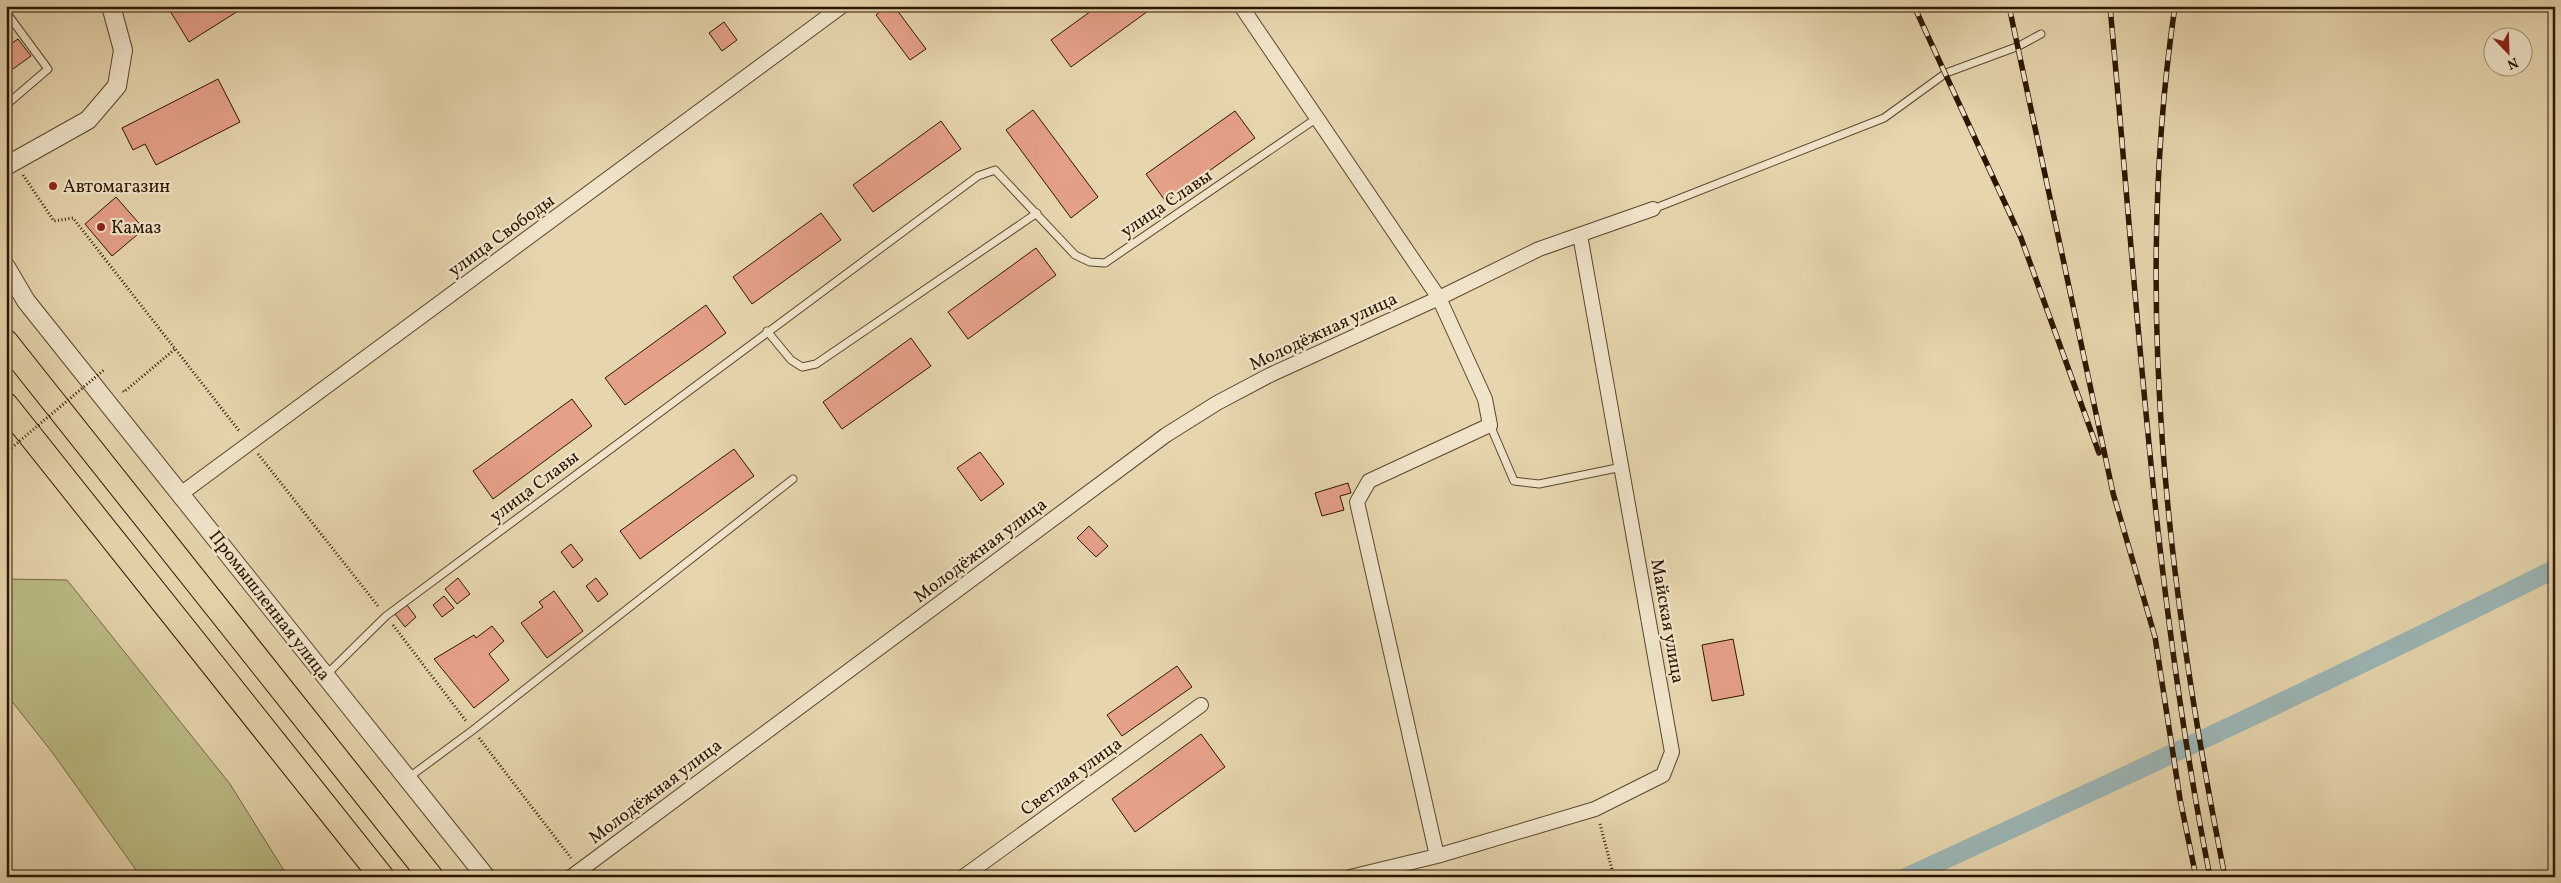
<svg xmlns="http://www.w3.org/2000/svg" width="2561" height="883" viewBox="0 0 2561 883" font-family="Vollkorn,serif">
<rect width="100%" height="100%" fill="#e6d5ad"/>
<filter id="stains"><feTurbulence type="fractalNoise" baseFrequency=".004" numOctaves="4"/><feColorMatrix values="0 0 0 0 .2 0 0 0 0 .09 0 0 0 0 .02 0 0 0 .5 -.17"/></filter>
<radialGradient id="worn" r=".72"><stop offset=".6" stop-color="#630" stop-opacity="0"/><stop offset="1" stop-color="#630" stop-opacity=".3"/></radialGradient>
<path fill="#bbbc86" stroke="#746943" d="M 6,579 L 67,580 L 230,784 L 288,877 L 141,877 L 52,752 L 6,694 Z"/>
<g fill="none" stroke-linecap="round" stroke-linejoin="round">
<path stroke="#9cb6b6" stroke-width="19" d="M 1907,877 C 2124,777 2341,676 2555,569"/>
</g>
<path fill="#e5a088" stroke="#2d1600" d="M 167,6 L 206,7 L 246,6 L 189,42 Z
M 887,6 L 894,6 L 926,49 L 910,60 L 876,15 Z
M 1098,6 L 1155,6 L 1071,67 L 1051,40 Z
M 724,22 L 737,40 L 722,51 L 709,33 Z
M 18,39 L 31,56 L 6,74 L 6,47 Z
M 218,79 L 240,122 L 156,165 L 145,144 L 133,150 L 122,128 Z
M 1033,110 L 1098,197 L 1071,218 L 1006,130 Z
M 1235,111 L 1255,138 L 1166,202 L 1146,174 Z
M 941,121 L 961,149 L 873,212 L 853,185 Z
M 116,197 L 144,229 L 112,256 L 85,224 Z
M 821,213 L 841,240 L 752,304 L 733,277 Z
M 1036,248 L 1056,275 L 968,339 L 948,312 Z
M 706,305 L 726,333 L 625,405 L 605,378 Z
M 911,338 L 931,366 L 842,429 L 823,402 Z
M 572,399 L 592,426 L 493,499 L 473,471 Z
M 734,449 L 754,476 L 640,559 L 620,531 Z
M 980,452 L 1004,484 L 981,501 L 957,468 Z
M 1348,483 L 1351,493 L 1340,496 L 1344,510 L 1322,516 L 1315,493 Z
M 1089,526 L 1108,546 L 1096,557 L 1077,538 Z
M 571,544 L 583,560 L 573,568 L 561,552 Z
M 458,578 L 470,594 L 457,604 L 445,589 Z
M 596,578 L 608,594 L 598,602 L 586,586 Z
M 554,591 L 583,631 L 547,658 L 521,623 L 543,607 L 539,602 Z
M 444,596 L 454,608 L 442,617 L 433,605 Z
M 407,605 L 416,617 L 405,627 L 395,614 Z
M 492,626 L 504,641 L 489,654 L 509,680 L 474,708 L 434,659 L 474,635 L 476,638 Z
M 1733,639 L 1744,695 L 1712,701 L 1702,645 Z
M 1177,666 L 1192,687 L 1122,736 L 1107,715 Z
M 1201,734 L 1225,767 L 1135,832 L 1112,799 Z"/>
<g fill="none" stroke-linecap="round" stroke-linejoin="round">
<g stroke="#5b462b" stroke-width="9">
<path id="service" d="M 6,12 L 48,69 L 6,105
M 1653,209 L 1884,118 L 1946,73 L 2019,46 L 2041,34
M 767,331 L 791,360 L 802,367 L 816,364 L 1037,213
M 1490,425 L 1514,481 L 1539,484 L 1622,467
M 326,675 L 386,616 L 978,176 L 995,170 L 1075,255 L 1090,262 L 1105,263 L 1317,118
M 408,778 L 473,730 L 793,479"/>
</g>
<g stroke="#5b462b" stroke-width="16">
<path id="minor" d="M 1241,6 L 1439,298 L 1485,399 L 1490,425 L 1369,481 L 1357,502 L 1437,856 L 1595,809 L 1663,775 L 1672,752 L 1580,235
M 182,493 L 842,6
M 571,877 L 1166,435 L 1217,403 L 1270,375 L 1439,298 L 1539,249 L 1653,209
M 963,877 L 1201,705
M 1350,877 L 1437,856"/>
</g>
<g stroke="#5b462b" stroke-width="20">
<path id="tertiary" d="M 6,166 L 88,120 L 117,86 L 123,50 L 111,6
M 6,267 L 26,301 L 486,877"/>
</g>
<g stroke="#2d1600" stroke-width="26">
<path id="trunk" d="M 6,342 L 431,877
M 6,405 L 382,877"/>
</g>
<path stroke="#2d1600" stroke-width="3" stroke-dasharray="1 2.5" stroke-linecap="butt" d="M 23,175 L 54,221 L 73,218 L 240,432
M 123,391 L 124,392 L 175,349
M 6,446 L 9,450
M 258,454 L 378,606
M 393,625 L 466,721
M 479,738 L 571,858
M 1600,824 L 1614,877"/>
<use href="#service" stroke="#efe4ca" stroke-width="7"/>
<use href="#minor" stroke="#efe4ca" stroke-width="14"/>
<use href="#tertiary" stroke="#efe4ca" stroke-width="18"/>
<use href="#trunk" stroke="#e6d5ad" stroke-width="24"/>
<g stroke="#2d1600" stroke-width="5.5">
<path id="rail" d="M 1914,6 L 2021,238 L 2099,453
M 2009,6 L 2113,493 L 2155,637 L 2180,799 L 2196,877
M 2110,6 C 2137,296 2153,590 2210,877
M 2175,6 C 2132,296 2168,592 2225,877"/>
</g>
<use href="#rail" stroke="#efe4ca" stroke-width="4" stroke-dasharray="11" stroke-linecap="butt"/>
<path stroke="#2d1600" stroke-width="3" stroke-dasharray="1 2.5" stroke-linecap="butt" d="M 9,450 L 105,369"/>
</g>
<g fill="#8f2418" stroke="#efe4ca" stroke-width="2">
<circle cx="53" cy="186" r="5"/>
<circle cx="101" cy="227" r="5"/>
</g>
<g text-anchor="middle" stroke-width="4.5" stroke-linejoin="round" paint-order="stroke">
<g font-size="18" fill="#2d1600" stroke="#efe4ca" text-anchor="start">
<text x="63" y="192">Автомагазин</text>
<text x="111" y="233">Камаз</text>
</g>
<g font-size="18" fill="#2d1600" stroke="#efe4ca">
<text transform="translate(1166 203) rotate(-34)" y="6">улица Славы</text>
<text transform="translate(501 235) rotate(-36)" y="6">улица Свободы</text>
<text transform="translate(1323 331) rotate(-25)" y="6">Молодёжная улица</text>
<text transform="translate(534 486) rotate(-37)" y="6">улица Славы</text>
<text transform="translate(980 550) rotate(-37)" y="6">Молодёжная улица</text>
<text transform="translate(270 605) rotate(52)" y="6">Промышленная улица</text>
<text transform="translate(1668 621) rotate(80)" y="6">Майская улица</text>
<text transform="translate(1071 776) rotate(-36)" y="6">Светлая улица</text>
<text transform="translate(655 791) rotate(-37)" y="6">Молодёжная улица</text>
</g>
</g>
<rect width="2561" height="883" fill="none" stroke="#e6d5ad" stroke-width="25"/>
<rect x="8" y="8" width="2546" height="868" fill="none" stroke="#2d1600" stroke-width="2.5"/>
<rect x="12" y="12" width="2536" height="858" fill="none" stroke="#2d1600"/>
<g transform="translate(2508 52) rotate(157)"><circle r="24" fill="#efe4ca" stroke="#a19279"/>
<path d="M0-4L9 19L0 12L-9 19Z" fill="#8f2418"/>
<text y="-8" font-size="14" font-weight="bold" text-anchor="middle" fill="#2d1600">N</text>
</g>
<rect width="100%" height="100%" filter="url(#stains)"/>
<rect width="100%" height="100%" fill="url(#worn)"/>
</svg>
